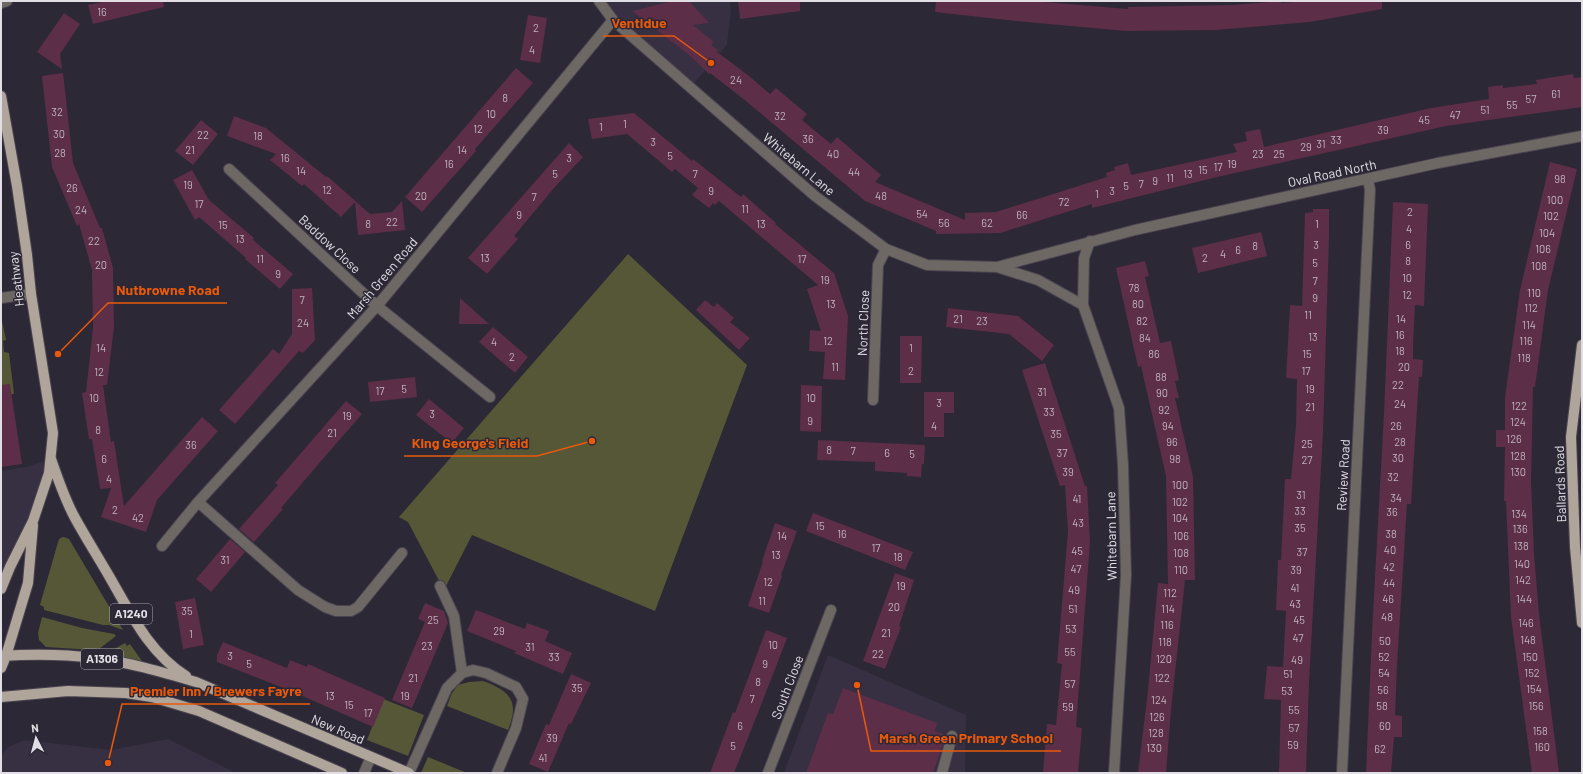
<svg xmlns="http://www.w3.org/2000/svg" width="1583" height="774" viewBox="0 0 1583 774" font-family="Barlow,sans-serif">
<rect width="100%" height="100%" fill="#2d2835"/>
<path fill="#372f42" d="M 599,1 L 730,1 L 731,11 L 727,45 L 690,88 Z
M 51,459 L 33,521 L 1,589 L 1,471 L 26,467 Z
M 828,655 L 966,715 L 965,773 L 784,773 Z
M 168,739 L 236,773 L 1,773 L 1,755 L 8,747 L 25,740 L 111,750 Z"/>
<path fill="#555737" d="M 628,254 L 747,365 L 655,611 L 472,535 L 444,590 L 408,522 L 399,517 Z
M 1,316 L 6,340 L 3,341 L 4,352 L 9,353 L 14,394 L 1,395 Z
M 64,537 L 69,539 L 123,630 L 109,625 L 103,625 L 44,610 L 44,607 L 40,605 L 58,542 L 60,538 Z
M 42,617 L 82,628 L 114,634 L 116,636 L 99,649 L 97,648 L 94,650 L 46,647 L 39,640 L 38,633 Z
M 125,643 L 127,646 L 130,644 L 144,664 L 100,657 Z
M 483,681 C 510,691 520,701 508,730 L 447,706 L 452,693 L 458,685 L 469,682 Z
M 383,699 L 424,715 L 408,756 L 367,740 Z
M 428,757 L 467,773 L 421,773 Z"/>
<path fill="#5c2e48" d="M 107,1 L 163,1 L 164,7 L 93,24 L 88,5 Z
M 673,1 L 689,1 L 709,23 L 693,25 L 714,42 L 711,45 L 718,50 L 717,52 L 749,76 L 770,94 L 776,88 L 807,114 L 802,120 L 831,144 L 837,137 L 881,175 L 875,182 L 965,220 L 965,213 L 996,212 L 1107,177 L 1106,173 L 1115,170 L 1114,167 L 1128,163 L 1131,175 L 1237,152 L 1233,144 L 1247,141 L 1245,132 L 1260,129 L 1264,147 L 1431,108 L 1489,99 L 1488,87 L 1503,85 L 1503,88 L 1537,84 L 1536,80 L 1573,74 L 1574,78 L 1582,77 L 1582,107 L 1446,126 L 1213,178 L 1092,208 L 1092,204 L 1000,233 L 936,234 L 936,231 L 865,201 L 746,101 L 710,73 L 709,74 L 689,55 L 632,11 Z
M 738,1 L 800,1 L 800,11 L 740,19 Z
M 936,1 L 1032,1 L 1128,9 L 1128,7 L 1232,5 L 1281,1 L 1281,3 L 1307,1 L 1382,1 L 1382,9 L 1310,22 L 1215,30 L 1126,31 L 1016,21 L 935,12 Z
M 64,13 L 80,24 L 60,54 L 62,69 L 37,52 Z
M 528,15 L 547,18 L 540,63 L 520,60 Z
M 516,68 L 533,83 L 475,149 L 476,151 L 422,212 L 405,197 Z
M 63,73 L 73,163 L 100,228 L 102,228 L 113,268 L 114,327 L 107,385 L 103,385 L 111,442 L 114,441 L 124,506 L 202,417 L 218,431 L 157,500 L 146,532 L 101,517 L 111,488 L 100,489 L 92,439 L 89,439 L 82,393 L 86,392 L 93,328 L 92,270 L 79,224 L 77,226 L 52,167 L 42,76 Z
M 634,113 L 692,161 L 693,159 L 741,197 L 743,194 L 776,223 L 775,224 L 834,273 L 848,316 L 845,380 L 823,379 L 825,352 L 809,351 L 810,330 L 821,331 L 807,289 L 818,285 L 719,201 L 715,205 L 713,203 L 709,208 L 692,195 L 698,188 L 675,169 L 672,172 L 627,134 L 592,139 L 588,119 Z
M 234,116 L 266,128 L 326,177 L 327,176 L 370,214 L 392,212 L 402,201 L 405,230 L 358,235 L 355,202 L 341,217 L 304,184 L 302,186 L 270,160 L 276,154 L 227,136 Z
M 201,120 L 218,134 L 193,165 L 175,151 Z
M 569,143 L 583,157 L 554,188 L 514,236 L 518,239 L 487,274 L 468,258 Z
M 1550,162 L 1577,169 L 1548,290 L 1535,387 L 1533,387 L 1531,480 L 1534,554 L 1539,614 L 1559,773 L 1532,773 L 1511,617 L 1506,501 L 1504,501 L 1505,447 L 1496,447 L 1496,430 L 1505,430 L 1505,397 L 1520,290 Z
M 192,170 L 209,200 L 254,238 L 253,240 L 293,274 L 280,289 L 245,259 L 246,258 L 199,217 L 195,220 L 173,180 Z
M 1393,202 L 1428,204 L 1424,306 L 1415,305 L 1413,344 L 1413,359 L 1423,360 L 1422,377 L 1419,377 L 1411,504 L 1407,504 L 1397,665 L 1395,715 L 1402,716 L 1402,737 L 1394,737 L 1391,773 L 1366,773 L 1372,633 L 1384,413 Z
M 1313,209 L 1329,209 L 1329,236 L 1323,433 L 1309,682 L 1306,773 L 1279,773 L 1281,700 L 1264,699 L 1267,666 L 1283,667 L 1286,611 L 1276,610 L 1278,560 L 1281,560 L 1285,479 L 1291,479 L 1296,426 L 1297,379 L 1286,378 L 1290,305 L 1302,306 L 1305,213 L 1313,212 Z
M 1261,232 L 1267,256 L 1198,273 L 1192,248 Z
M 1145,261 L 1149,276 L 1145,277 L 1160,343 L 1171,341 L 1179,380 L 1175,381 L 1179,398 L 1175,398 L 1193,477 L 1195,580 L 1185,580 L 1171,710 L 1166,773 L 1138,773 L 1148,690 L 1158,583 L 1168,584 L 1166,476 L 1141,366 L 1138,367 L 1116,268 Z
M 312,288 L 315,340 L 303,353 L 299,351 L 235,424 L 219,410 L 273,349 L 279,354 L 292,334 L 292,289 Z
M 460,298 L 489,324 L 459,324 Z
M 705,300 L 714,307 L 717,303 L 734,318 L 730,322 L 750,338 L 739,350 L 696,310 Z
M 948,308 L 1018,316 L 1054,345 L 1042,361 L 1009,334 L 946,327 Z
M 493,327 L 528,357 L 515,373 L 479,342 Z
M 900,336 L 922,336 L 921,383 L 900,383 Z
M 1045,363 L 1085,486 L 1087,486 L 1090,542 L 1076,727 L 1082,728 L 1078,773 L 1043,773 L 1047,724 L 1056,725 L 1062,664 L 1057,663 L 1068,531 L 1065,485 L 1060,486 L 1022,370 Z
M 415,377 L 417,397 L 370,402 L 368,382 Z
M 10,384 L 22,464 L 1,467 L 1,385 Z
M 801,385 L 822,386 L 821,432 L 800,431 Z
M 924,392 L 954,392 L 954,413 L 944,413 L 944,437 L 924,437 Z
M 429,399 L 464,428 L 452,443 L 416,415 Z
M 346,401 L 362,414 L 321,461 L 281,508 L 283,509 L 254,542 L 239,529 L 278,485 L 275,483 Z
M 818,440 L 925,445 L 924,464 L 922,464 L 921,477 L 907,476 L 907,473 L 875,471 L 875,462 L 817,460 Z
M 813,513 L 913,552 L 905,570 L 806,531 Z
M 775,523 L 797,531 L 781,575 L 782,576 L 769,613 L 748,606 L 763,561 L 762,561 Z
M 230,539 L 245,552 L 211,592 L 196,579 Z
M 895,573 L 914,580 L 899,626 L 901,627 L 885,669 L 863,661 Z
M 195,598 L 204,645 L 183,649 L 175,602 Z
M 425,603 L 444,611 L 448,623 L 412,708 L 392,700 L 425,622 L 418,619 Z
M 476,610 L 525,629 L 527,623 L 549,631 L 545,641 L 572,653 L 563,674 L 514,653 L 516,651 L 467,631 Z
M 766,630 L 787,638 L 772,677 L 734,773 L 710,773 L 733,712 L 735,713 Z
M 223,642 L 287,668 L 290,660 L 307,667 L 308,664 L 385,698 L 373,727 L 291,691 L 217,662 L 217,655 Z
M 571,674 L 591,683 L 571,724 L 569,723 L 548,772 L 529,764 L 546,724 L 549,725 Z
M 843,688 L 937,723 L 935,731 L 946,735 L 933,773 L 806,773 L 828,713 L 833,714 Z"/>
<g fill="none" stroke-linecap="round" stroke-linejoin="round">
<g stroke="#4a4551" stroke-width="12">
<path id="minor" d="M 599,1 L 613,20 L 815,196 L 886,249 L 927,265 L 997,267 L 1038,280 L 1083,305
M 1,3 L 7,1
M 229,169 L 377,306 L 490,397
M 1090,241 L 1084,258 L 1083,305 L 1119,408 L 1123,465 L 1126,575 L 1114,773
M 997,267 L 1135,230 L 1438,163 L 1582,136
M 1,298 L 31,294
M 873,400 L 878,265 L 886,249
M 198,502 L 298,590 L 325,607 L 336,611 L 351,611 L 358,607 L 402,553
M 162,546 L 198,502 L 377,306 L 613,20
M 440,586 L 454,616 L 462,673
M 364,773 L 371,757
M 409,773 L 447,688 L 462,673 L 473,670 L 486,673 L 516,687 L 523,699 L 516,728 L 497,773
M 768,773 L 831,610
M 942,773 L 952,736
M 1342,773 L 1370,190 L 1368,179"/>
</g>
<g stroke="#4a4551" stroke-width="12">
<path id="major" d="M 1,96 L 17,186 L 27,255 L 31,294 L 53,433 L 49,473 L 33,521 L 10,567 L 1,589
M 1582,345 L 1571,437 L 1575,547 L 1582,623
M 51,459 C 58,479 65,500 75,518 C 86,538 98,557 109,576 C 130,612 149,653 186,676
M 1,656 C 31,654 63,654 94,658 C 128,662 162,672 196,682 L 409,773
M 1,668 L 6,656 L 28,583 L 33,525
M 1,697 L 68,691 L 126,693 L 152,697 L 199,711 L 342,773"/>
</g>
<use href="#minor" stroke="#6d6863" stroke-width="10"/>
<use href="#major" stroke="#b0a59a" stroke-width="10"/>
</g>
<g text-anchor="middle" stroke-width="3" stroke-linejoin="round" paint-order="stroke">
<g font-size="11" fill="#c0b2be">
<text x="102" y="16">16</text>
<text x="536" y="32">2</text>
<text x="532" y="54">4</text>
<text x="736" y="84">24</text>
<text x="1556" y="98">61</text>
<text x="505" y="102">8</text>
<text x="1531" y="103">57</text>
<text x="1512" y="109">55</text>
<text x="1485" y="114">51</text>
<text x="57" y="116">32</text>
<text x="491" y="118">10</text>
<text x="1455" y="119">47</text>
<text x="780" y="120">32</text>
<text x="1424" y="124">45</text>
<text x="625" y="128">1</text>
<text x="601" y="131">1</text>
<text x="478" y="133">12</text>
<text x="1383" y="134">39</text>
<text x="59" y="138">30</text>
<text x="203" y="139">22</text>
<text x="258" y="140">18</text>
<text x="808" y="143">36</text>
<text x="1336" y="144">33</text>
<text x="653" y="146">3</text>
<text x="1321" y="148">31</text>
<text x="1306" y="151">29</text>
<text x="190" y="154">21</text>
<text x="462" y="154">14</text>
<text x="60" y="157">28</text>
<text x="833" y="158">40</text>
<text x="1258" y="158">23</text>
<text x="1279" y="158">25</text>
<text x="670" y="160">5</text>
<text x="285" y="162">16</text>
<text x="569" y="162">3</text>
<text x="449" y="168">16</text>
<text x="1232" y="168">19</text>
<text x="1218" y="171">17</text>
<text x="1203" y="174">15</text>
<text x="301" y="175">14</text>
<text x="854" y="176">44</text>
<text x="555" y="178">5</text>
<text x="695" y="178">7</text>
<text x="1188" y="178">13</text>
<text x="1170" y="182">11</text>
<text x="1560" y="183">98</text>
<text x="1155" y="185">9</text>
<text x="1141" y="188">7</text>
<text x="188" y="189">19</text>
<text x="1126" y="190">5</text>
<text x="72" y="192">26</text>
<text x="327" y="194">12</text>
<text x="711" y="195">9</text>
<text x="1112" y="195">3</text>
<text x="1097" y="198">1</text>
<text x="421" y="200">20</text>
<text x="881" y="200">48</text>
<text x="534" y="201">7</text>
<text x="1555" y="204">100</text>
<text x="1064" y="206">72</text>
<text x="199" y="208">17</text>
<text x="745" y="213">11</text>
<text x="81" y="214">24</text>
<text x="1410" y="216">2</text>
<text x="922" y="218">54</text>
<text x="519" y="219">9</text>
<text x="1022" y="219">66</text>
<text x="1551" y="220">102</text>
<text x="392" y="226">22</text>
<text x="944" y="227">56</text>
<text x="987" y="227">62</text>
<text x="368" y="228">8</text>
<text x="761" y="228">13</text>
<text x="1317" y="228">1</text>
<text x="223" y="229">15</text>
<text x="1409" y="233">4</text>
<text x="1547" y="237">104</text>
<text x="240" y="243">13</text>
<text x="94" y="245">22</text>
<text x="1316" y="249">3</text>
<text x="1408" y="249">6</text>
<text x="1255" y="250">8</text>
<text x="1543" y="253">106</text>
<text x="1238" y="254">6</text>
<text x="1223" y="258">4</text>
<text x="485" y="262">13</text>
<text x="1205" y="262">2</text>
<text x="260" y="263">11</text>
<text x="802" y="263">17</text>
<text x="1408" y="265">8</text>
<text x="1315" y="267">5</text>
<text x="101" y="269">20</text>
<text x="1539" y="270">108</text>
<text x="278" y="278">9</text>
<text x="1407" y="282">10</text>
<text x="825" y="284">19</text>
<text x="1315" y="285">7</text>
<text x="1134" y="292">78</text>
<text x="1534" y="297">110</text>
<text x="1407" y="299">12</text>
<text x="1315" y="302">9</text>
<text x="302" y="304">7</text>
<text x="831" y="308">13</text>
<text x="1138" y="308">80</text>
<text x="1531" y="312">112</text>
<text x="1308" y="319">11</text>
<text x="958" y="323">21</text>
<text x="1401" y="323">14</text>
<text x="982" y="325">23</text>
<text x="1142" y="325">82</text>
<text x="303" y="327">24</text>
<text x="1529" y="329">114</text>
<text x="1400" y="339">16</text>
<text x="1313" y="341">13</text>
<text x="1145" y="342">84</text>
<text x="828" y="345">12</text>
<text x="1526" y="345">116</text>
<text x="494" y="346">4</text>
<text x="101" y="352">14</text>
<text x="911" y="352">1</text>
<text x="1400" y="355">18</text>
<text x="1154" y="358">86</text>
<text x="1307" y="358">15</text>
<text x="512" y="361">2</text>
<text x="1524" y="362">118</text>
<text x="835" y="371">11</text>
<text x="1404" y="371">20</text>
<text x="911" y="375">2</text>
<text x="1306" y="375">17</text>
<text x="99" y="376">12</text>
<text x="1161" y="381">88</text>
<text x="1398" y="389">22</text>
<text x="404" y="393">5</text>
<text x="1310" y="393">19</text>
<text x="380" y="395">17</text>
<text x="1042" y="396">31</text>
<text x="1162" y="397">90</text>
<text x="94" y="402">10</text>
<text x="811" y="402">10</text>
<text x="939" y="407">3</text>
<text x="1400" y="408">24</text>
<text x="1519" y="410">122</text>
<text x="1310" y="411">21</text>
<text x="1164" y="414">92</text>
<text x="1049" y="416">33</text>
<text x="432" y="418">3</text>
<text x="347" y="420">19</text>
<text x="810" y="425">9</text>
<text x="1518" y="426">124</text>
<text x="934" y="430">4</text>
<text x="1168" y="430">94</text>
<text x="1396" y="430">26</text>
<text x="98" y="434">8</text>
<text x="332" y="437">21</text>
<text x="1056" y="438">35</text>
<text x="1514" y="443">126</text>
<text x="1172" y="446">96</text>
<text x="1400" y="446">28</text>
<text x="1307" y="448">25</text>
<text x="191" y="449">36</text>
<text x="829" y="454">8</text>
<text x="853" y="455">7</text>
<text x="887" y="457">6</text>
<text x="1062" y="457">37</text>
<text x="912" y="458">5</text>
<text x="1518" y="460">128</text>
<text x="1398" y="462">30</text>
<text x="104" y="463">6</text>
<text x="1175" y="463">98</text>
<text x="1307" y="464">27</text>
<text x="1068" y="476">39</text>
<text x="1518" y="476">130</text>
<text x="1393" y="481">32</text>
<text x="109" y="483">4</text>
<text x="1180" y="489">100</text>
<text x="1301" y="499">31</text>
<text x="1396" y="502">34</text>
<text x="1077" y="503">41</text>
<text x="1180" y="506">102</text>
<text x="115" y="514">2</text>
<text x="1300" y="515">33</text>
<text x="1392" y="516">36</text>
<text x="1519" y="518">134</text>
<text x="138" y="522">42</text>
<text x="1180" y="522">104</text>
<text x="1078" y="527">43</text>
<text x="820" y="530">15</text>
<text x="1300" y="532">35</text>
<text x="1520" y="533">136</text>
<text x="842" y="538">16</text>
<text x="1391" y="538">38</text>
<text x="782" y="540">14</text>
<text x="1181" y="540">106</text>
<text x="1521" y="550">138</text>
<text x="876" y="552">17</text>
<text x="1390" y="554">40</text>
<text x="1077" y="555">45</text>
<text x="1302" y="556">37</text>
<text x="1181" y="557">108</text>
<text x="776" y="559">13</text>
<text x="898" y="561">18</text>
<text x="225" y="564">31</text>
<text x="1522" y="568">140</text>
<text x="1389" y="571">42</text>
<text x="1076" y="573">47</text>
<text x="1181" y="574">110</text>
<text x="1296" y="574">39</text>
<text x="1523" y="584">142</text>
<text x="768" y="586">12</text>
<text x="1389" y="587">44</text>
<text x="901" y="590">19</text>
<text x="1295" y="592">41</text>
<text x="1074" y="594">49</text>
<text x="1170" y="597">112</text>
<text x="1388" y="603">46</text>
<text x="1524" y="603">144</text>
<text x="762" y="605">11</text>
<text x="1295" y="608">43</text>
<text x="894" y="611">20</text>
<text x="1073" y="613">51</text>
<text x="1168" y="613">114</text>
<text x="187" y="615">35</text>
<text x="1387" y="621">48</text>
<text x="433" y="624">25</text>
<text x="1299" y="624">45</text>
<text x="1526" y="627">146</text>
<text x="1167" y="629">116</text>
<text x="1071" y="633">53</text>
<text x="499" y="635">29</text>
<text x="886" y="637">21</text>
<text x="191" y="638">1</text>
<text x="1298" y="642">47</text>
<text x="1528" y="644">148</text>
<text x="1385" y="645">50</text>
<text x="1165" y="646">118</text>
<text x="773" y="649">10</text>
<text x="427" y="650">23</text>
<text x="530" y="651">31</text>
<text x="1070" y="656">55</text>
<text x="878" y="658">22</text>
<text x="230" y="660">3</text>
<text x="554" y="661">33</text>
<text x="1384" y="661">52</text>
<text x="1530" y="661">150</text>
<text x="1164" y="663">120</text>
<text x="1297" y="664">49</text>
<text x="249" y="668">5</text>
<text x="765" y="668">9</text>
<text x="1384" y="677">54</text>
<text x="1532" y="677">152</text>
<text x="1288" y="678">51</text>
<text x="413" y="682">21</text>
<text x="1162" y="682">122</text>
<text x="758" y="686">8</text>
<text x="1070" y="688">57</text>
<text x="577" y="692">35</text>
<text x="1534" y="693">154</text>
<text x="1383" y="694">56</text>
<text x="1287" y="695">53</text>
<text x="330" y="700">13</text>
<text x="405" y="700">19</text>
<text x="752" y="703">7</text>
<text x="1159" y="704">124</text>
<text x="349" y="709">15</text>
<text x="1382" y="710">58</text>
<text x="1536" y="710">156</text>
<text x="1068" y="711">59</text>
<text x="1294" y="714">55</text>
<text x="368" y="717">17</text>
<text x="1157" y="721">126</text>
<text x="740" y="730">6</text>
<text x="1385" y="730">60</text>
<text x="1294" y="732">57</text>
<text x="1540" y="735">158</text>
<text x="1156" y="737">128</text>
<text x="552" y="742">39</text>
<text x="1293" y="749">59</text>
<text x="733" y="750">5</text>
<text x="1542" y="751">160</text>
<text x="1154" y="752">130</text>
<text x="1380" y="753">62</text>
<text x="543" y="762">41</text>
</g>
<g fill="#2d2835" stroke="#aba7b1" stroke-width="1">
<rect x="110" y="604" width="42" height="20" rx="3"/>
<rect x="81" y="649" width="42" height="20" rx="3"/>
</g>
<g font-size="12" font-weight="bold" fill="#e1dee6">
<text x="131" y="618">A1240</text>
<text x="102" y="663">A1306</text>
</g>
<g font-size="13" fill="#e1dee6" stroke="#2d2835">
<text transform="translate(799 164) rotate(40)" y="5">Whitebarn Lane</text>
<text transform="translate(1332 173) rotate(-12)" y="5">Oval Road North</text>
<text transform="translate(330 244) rotate(43)" y="5">Baddow Close</text>
<text transform="translate(382 278) rotate(-50)" y="5">Marsh Green Road</text>
<text transform="translate(16 279) rotate(-97)" y="5">Heathway</text>
<text transform="translate(863 323) rotate(-88)" y="5">North Close</text>
<text transform="translate(1343 475) rotate(-87)" y="5">Review Road</text>
<text transform="translate(1560 484) rotate(-92)" y="5">Ballards Road</text>
<text transform="translate(1111 536) rotate(-91)" y="5">Whitebarn Lane</text>
<text transform="translate(787 687) rotate(-69)" y="5">South Close</text>
<text transform="translate(338 729) rotate(23)" y="5">New Road</text>
</g>
</g>
<path fill="none" stroke="#e8590c" stroke-width="1.5" d="M711 63L674 36H603M58 354L108 303H227M592 441L537 456H404M108 763L122 704H310M857 685L871 751H1061"/>
<g fill="#e8590c" stroke="#2d2835" stroke-width="1.5">
<circle cx="711" cy="63" r="4"/>
<circle cx="58" cy="354" r="4"/>
<circle cx="592" cy="441" r="4"/>
<circle cx="108" cy="763" r="4"/>
<circle cx="857" cy="685" r="4"/>
</g>
<g font-size="14" text-anchor="middle" font-weight="bold" fill="#e8590c" stroke="#2d2835" stroke-width="3" stroke-linejoin="round" paint-order="stroke">
<text x="639" y="28">Ventidue</text>
<text x="168" y="295">Nutbrowne Road</text>
<text x="470" y="448">King George's Field</text>
<text x="216" y="696">Premier Inn / Brewers Fayre</text>
<text x="966" y="743">Marsh Green Primary School</text>
</g>
<rect width="1583" height="774" fill="none" stroke="#e1dee6" stroke-width="4"/>
<g transform="translate(36 738) rotate(354)" stroke="#2d2835" stroke-width="3" paint-order="stroke">
<path d="M0-3L7 15L0 10L-7 15Z" fill="#e1dee6"/>
<text y="-6" font-size="11" font-weight="bold" text-anchor="middle" fill="#e1dee6">N</text>
</g>
</svg>
